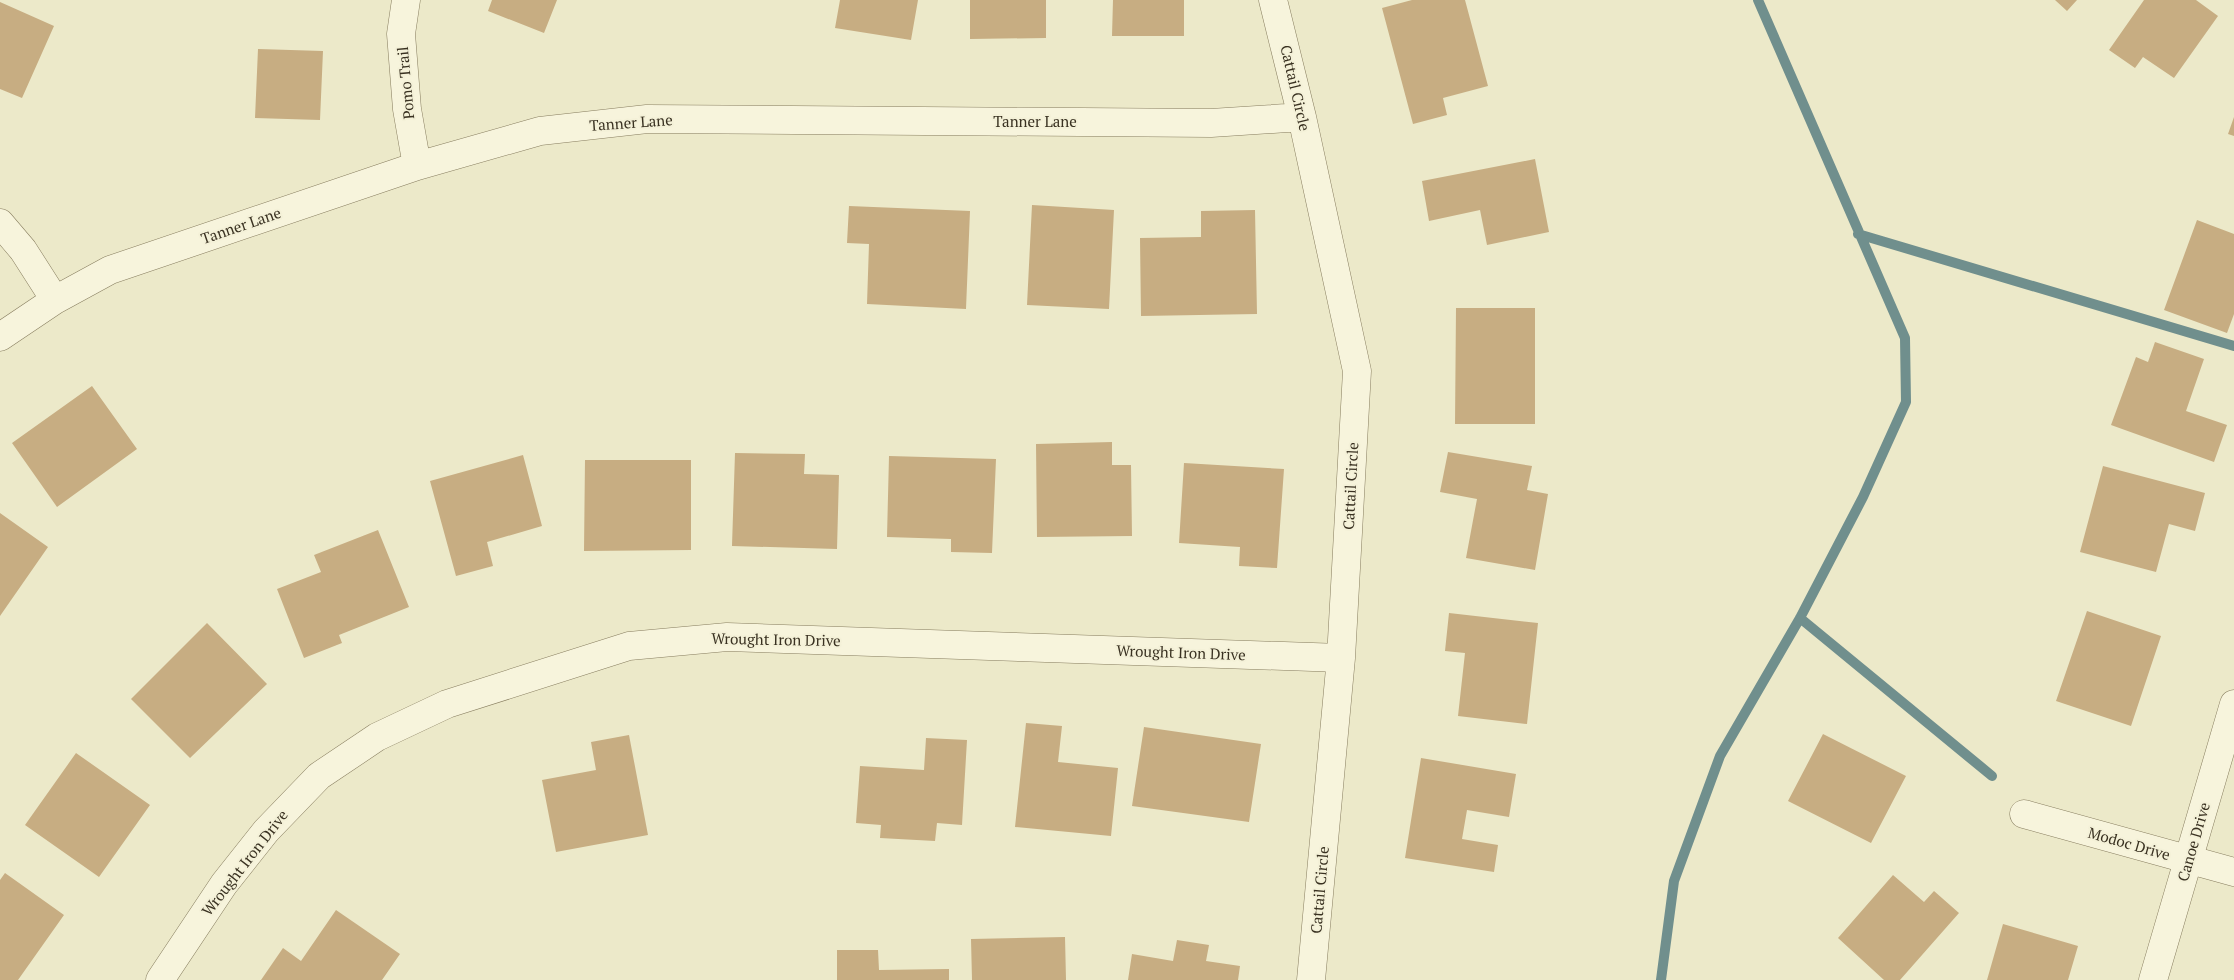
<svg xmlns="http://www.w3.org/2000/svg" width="2234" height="980" viewBox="0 0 2234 980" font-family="'PT Serif',serif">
<rect width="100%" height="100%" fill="#ece9c9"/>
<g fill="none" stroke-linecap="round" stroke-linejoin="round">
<path stroke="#708f8d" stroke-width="10" d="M 1858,234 L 2234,346
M 1800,618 L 1992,776
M 1661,980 L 1674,881 L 1720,756 L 1800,618 L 1863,497 L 1906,402 L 1905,338 L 1758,0"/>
</g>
<path fill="#c7ad82" d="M 492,0 L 557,0 L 544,33 L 488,11 Z
M 840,0 L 918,0 L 911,40 L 835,28 Z
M 970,0 L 1046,0 L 1046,38 L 970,39 Z
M 1113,0 L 1184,0 L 1184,36 L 1112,36 Z
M 1412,0 L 1465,0 L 1488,86 L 1443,98 L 1447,115 L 1413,124 L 1382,8 Z
M 2055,0 L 2077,0 L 2067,11 Z
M 2144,0 L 2196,0 L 2218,16 L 2174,78 L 2143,57 L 2135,68 L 2109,50 Z
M 0,2 L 54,26 L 22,98 L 0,89 Z
M 258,49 L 323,51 L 320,120 L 255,118 Z
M 2234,117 L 2234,136 L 2228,134 Z
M 1535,159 L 1549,232 L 1487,245 L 1480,210 L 1429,221 L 1422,181 Z
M 1032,205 L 1114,210 L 1109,309 L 1027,305 Z
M 849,206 L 970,211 L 966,309 L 867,304 L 869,244 L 847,243 Z
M 1255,210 L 1257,314 L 1141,316 L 1140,238 L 1201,237 L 1201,211 Z
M 2197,220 L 2234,234 L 2234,314 L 2227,333 L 2164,310 Z
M 1456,308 L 1535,308 L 1535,424 L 1455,424 Z
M 2155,342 L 2204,359 L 2186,411 L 2227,425 L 2214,462 L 2111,425 L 2136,357 L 2148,362 Z
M 92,386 L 137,449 L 57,507 L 12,443 Z
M 1112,442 L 1112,465 L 1131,465 L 1132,536 L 1037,537 L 1036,444 Z
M 1448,452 L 1532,466 L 1527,490 L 1548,494 L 1535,570 L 1466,558 L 1477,499 L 1440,492 Z
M 735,453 L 805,454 L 804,474 L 839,475 L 837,549 L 732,546 Z
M 523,455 L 542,526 L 487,542 L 493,566 L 456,576 L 430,481 Z
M 889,456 L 996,459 L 992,553 L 951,552 L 951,539 L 887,537 Z
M 585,460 L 691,460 L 691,550 L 584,551 Z
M 1184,463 L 1284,469 L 1277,568 L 1239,566 L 1240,547 L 1179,543 Z
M 2103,466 L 2205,493 L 2195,531 L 2169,524 L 2156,572 L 2080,552 Z
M 0,513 L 48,547 L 0,616 Z
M 378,530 L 409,607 L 339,635 L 342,643 L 304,658 L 277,589 L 321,572 L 314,555 Z
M 2087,611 L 2161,636 L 2131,726 L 2056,701 Z
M 1449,613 L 1538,623 L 1527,724 L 1458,716 L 1465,653 L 1445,651 Z
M 207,623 L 267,684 L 190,758 L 131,699 Z
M 1026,723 L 1062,726 L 1058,762 L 1118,768 L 1111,836 L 1015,827 Z
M 1144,727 L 1261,744 L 1249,822 L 1132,806 Z
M 1823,734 L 1906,776 L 1871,843 L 1788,801 Z
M 629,735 L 648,835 L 556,852 L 542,780 L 596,770 L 591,742 Z
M 926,738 L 967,740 L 962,825 L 937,823 L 935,841 L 880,838 L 881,825 L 856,823 L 860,766 L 924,770 Z
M 76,753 L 150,805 L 99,877 L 25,825 Z
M 1421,758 L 1516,774 L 1509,817 L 1467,810 L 1462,839 L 1498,845 L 1494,872 L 1405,858 Z
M 5,873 L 64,915 L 18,980 L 0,980 L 0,880 Z
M 1893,875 L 1924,902 L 1934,891 L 1959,913 L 1900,980 L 1884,980 L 1838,938 Z
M 336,910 L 400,954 L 382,980 L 261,980 L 283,948 L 301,961 Z
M 2003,924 L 2078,946 L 2068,980 L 1987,980 Z
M 1065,937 L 1066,980 L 972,980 L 971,939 Z
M 1177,940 L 1209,945 L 1206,961 L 1240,966 L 1238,980 L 1128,980 L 1132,954 L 1173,961 Z
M 837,950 L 878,950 L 879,970 L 949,969 L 949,980 L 837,980 Z"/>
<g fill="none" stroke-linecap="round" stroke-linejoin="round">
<g stroke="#877d5f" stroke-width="29">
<path id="street" d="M 406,0 L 401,34 L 407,109 L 417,166
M 1273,0 L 1302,117 L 1357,371 L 1341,658 L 1311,980
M 0,223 L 23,250 L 55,300
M 0,337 L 55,300 L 110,270 L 417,166 L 540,131 L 647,119 L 1211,123 L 1302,117
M 2024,814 L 2234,872
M 160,980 L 224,884 L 266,831 L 319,776 L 377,737 L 447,704 L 629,646 L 727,637 L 1341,658
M 2153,980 L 2234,704"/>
</g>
<use href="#street" stroke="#f7f4dc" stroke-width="28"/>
</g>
<g text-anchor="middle" stroke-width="4" stroke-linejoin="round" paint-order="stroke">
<g font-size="15" fill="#393121" stroke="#f4f1d8">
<text transform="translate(406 83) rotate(-95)" y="5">Pomo Trail</text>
<text transform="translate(1295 88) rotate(77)" y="5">Cattail Circle</text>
<text x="1035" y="127">Tanner Lane</text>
<text transform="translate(631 123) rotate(-4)" y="5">Tanner Lane</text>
<text transform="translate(241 226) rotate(-19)" y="5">Tanner Lane</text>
<text transform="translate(1351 486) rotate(-87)" y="5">Cattail Circle</text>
<text transform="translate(776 640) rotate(1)" y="5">Wrought Iron Drive</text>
<text transform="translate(1181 653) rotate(2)" y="5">Wrought Iron Drive</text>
<text transform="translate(2194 842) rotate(-74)" y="5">Canoe Drive</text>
<text transform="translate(2129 844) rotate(16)" y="5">Modoc Drive</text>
<text transform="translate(245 863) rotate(-52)" y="5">Wrought Iron Drive</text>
<text transform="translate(1320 890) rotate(-85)" y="5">Cattail Circle</text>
</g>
</g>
</svg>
